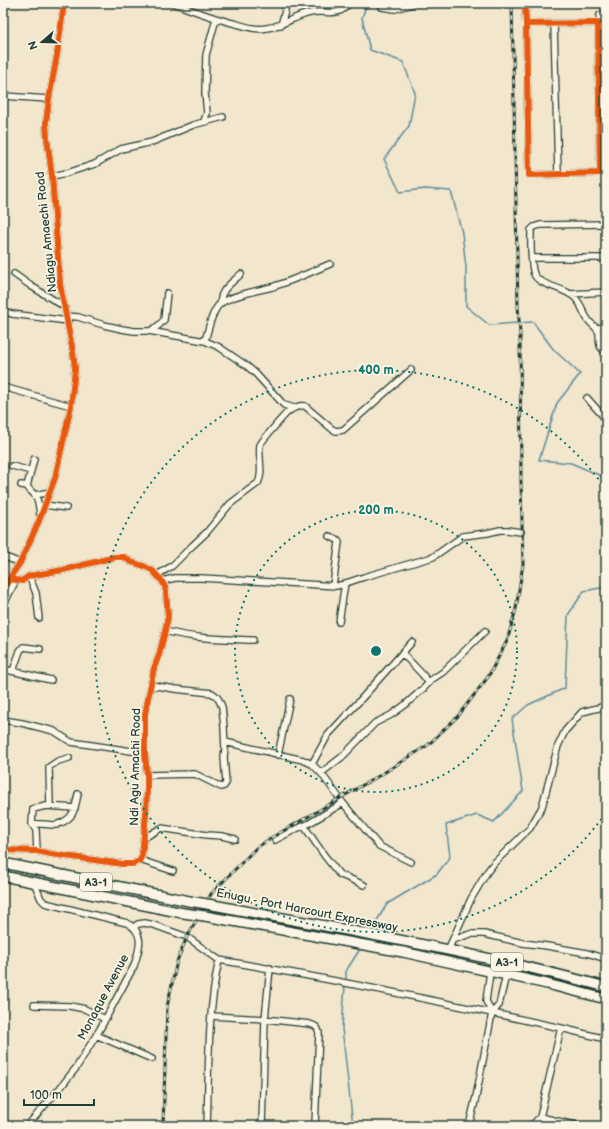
<svg xmlns="http://www.w3.org/2000/svg" width="609" height="1129" viewBox="0 0 609 1129" font-family="'Balsamiq Sans',sans-serif">
<rect width="100%" height="100%" fill="#f2e6cc"/>
<filter id="ink" filterUnits="userSpaceOnUse"><feTurbulence type="fractalNoise" baseFrequency=".025" numOctaves="2"/><feDisplacementMap in="SourceGraphic" scale="8" xChannelSelector="R" yChannelSelector="G"/><feConvolveMatrix kernelMatrix="1 2 1 2 8 2 1 2 1" color-interpolation-filters="sRGB"/></filter>
<g filter="url(#ink)">
<g fill="none" stroke-linecap="round" stroke-linejoin="round">
<path stroke="#5d8c9e" stroke-width="1.5" d="M 367,3 L 362,18 L 370,50 L 403,62 L 415,93 L 409,126 L 384,159 L 400,192 L 425,189 L 451,191 L 462,233 L 466,267 L 466,306 L 489,325 L 533,322 L 554,350 L 580,374 L 557,403 L 539,460 L 571,463 L 606,478
M 370,932 L 387,904 L 437,874 L 450,857 L 446,825 L 477,815 L 494,822 L 523,791 L 512,719 L 528,705 L 565,688 L 568,615 L 584,591 L 606,587
M 346,981 L 346,971 L 360,949
M 345,985 L 342,1028 L 353,1126"/>
<g stroke="#1f3d34" stroke-width="8">
<path id="minor" d="M 173,3 C 194,11 215,19 237,24 C 247,27 256,30 267,28 C 283,26 295,16 310,13 C 326,9 338,19 349,3
M 525,3 L 526,24 L 529,175 L 600,173 L 598,23 L 526,24
M 382,7 L 395,9 L 416,3
M 598,23 L 600,15 L 606,14
M 554,24 L 558,174
M 281,25 L 285,11 L 284,3
M 3,96 L 49,99
M 204,121 L 207,113 L 205,93 L 206,55 L 216,19
M 52,176 L 67,173 L 95,164 L 121,149 L 152,142 L 193,125 L 223,117
M 606,224 L 540,225 L 534,227 L 531,230 C 531,241 530,268 535,276 C 542,287 569,288 577,300 C 582,306 584,315 589,321 C 593,326 597,327 599,333 C 600,340 597,348 606,351
M 532,258 L 606,258
M 14,274 L 31,286 L 65,307
M 570,294 L 606,292
M 221,303 C 219,290 233,282 241,274
M 3,311 L 12,314 L 68,321
M 66,316 L 78,317 L 104,325 L 122,329 L 134,331 L 149,331 L 205,341 L 219,347 L 247,366 L 256,374 L 284,405 L 294,408
M 597,328 L 606,327
M 150,331 L 158,326 L 164,320 L 167,293
M 205,341 C 208,331 212,310 220,304 C 228,296 260,290 272,287 C 292,281 311,272 330,264
M 3,387 L 71,406
M 587,398 L 603,416 L 606,423
M 34,459 L 27,486 C 29,490 31,491 34,494 C 38,499 40,510 40,517
M 12,466 L 31,471
M 21,485 L 27,486
M 35,495 L 50,492
M 45,505 L 66,508
M 329,536 L 338,540 L 339,542 L 333,586
M 3,556 L 20,563
M 157,575 L 172,566 L 192,546 L 207,532 L 230,504 L 258,483 C 264,472 258,458 260,445 C 261,442 285,414 289,411 C 294,408 299,405 305,406 L 332,429 L 336,431 L 343,430 L 411,370
M 29,576 L 36,593 L 39,618
M 162,581 L 175,578 L 201,578 L 337,586 L 364,577 L 433,557 L 463,536 L 487,533 L 500,530 L 507,530 L 521,532
M 3,590 L 13,573 L 20,563 L 39,521 L 55,478 L 71,406 L 75,369 L 73,352 L 60,284 L 52,176 L 47,138 L 46,122 L 49,99 L 57,55 L 64,3
M 6,600 L 16,580
M 339,622 L 345,583
M 165,631 C 194,639 224,639 253,640
M 402,653 L 422,674 L 429,683
M 3,669 L 51,680
M 13,671 L 20,651 L 23,647 L 40,649
M 3,720 L 22,723 L 54,731 L 71,742 L 145,753
M 225,742 L 303,760 L 312,764 L 321,773 L 342,757 L 375,723 L 391,715 L 405,705 L 425,687 L 431,680 L 443,672 L 485,631
M 278,755 L 290,699
M 312,764 L 328,735 L 363,697 L 412,642
M 321,773 L 343,803 L 379,846 L 411,862
M 147,775 L 195,774 L 221,787 L 224,786 L 226,783 L 224,757 L 225,749 L 224,727 L 222,707 L 219,700 L 216,696 L 212,693 L 175,689 L 151,685
M 50,806 L 49,767 L 58,761 L 69,758
M 32,824 L 33,809 L 46,806 L 75,808
M 304,826 L 324,855 L 339,874 L 364,885
M 144,838 L 161,828 L 207,835 L 222,836 L 235,839
M 275,840 L 298,828 L 308,824 L 343,803
M 3,850 L 37,851 L 51,854 L 123,864 L 133,864 L 140,860 L 142,855 L 146,814 L 147,788 L 147,775 L 145,753 L 145,714 L 154,668 L 159,655 L 165,631 L 168,617 L 166,592 L 165,587 L 162,581 L 153,571 L 144,566 L 131,562 L 124,557 L 115,557 L 63,570 L 29,576 L 22,581 L 10,579
M 37,851 L 36,830 L 32,824 C 39,823 47,825 55,825 C 59,825 57,824 61,823 C 75,817 75,807 78,794
M 140,860 L 173,871
M 134,927 L 138,924 L 145,923 L 154,925 L 187,937 L 219,960 C 207,1014 209,1071 207,1126
M 453,940 L 470,934 L 484,934 L 523,943 L 547,946 L 587,953 L 606,959
M 448,950 L 471,899 L 487,872 L 494,863 L 530,828 L 542,807 L 558,746 L 565,731 L 582,712 L 606,706
M 219,960 C 334,979 448,1003 561,1028 L 540,1117 L 531,1126
M 490,972 L 486,1001 L 492,1013
M 34,1005 L 70,1006 L 85,1009 L 105,1019
M 211,1016 L 265,1019 L 310,1024 C 316,1026 318,1027 319,1033 L 315,1126
M 561,1028 L 606,1039
M 96,1035 L 152,1059
M 540,1117 L 579,1126
M 27,1126 L 60,1088 L 76,1068 L 100,1029 L 134,966 C 139,950 146,933 127,923 L 45,903 L 41,899 L 34,882
M 262,1126 L 265,1019 L 270,968
M 469,1126 L 476,1097 L 492,1013 L 499,1005 L 506,975"/>
</g>
<g stroke="#1f3d34" stroke-width="12">
<path id="trunk" d="M 3,863 L 189,901
M 3,876 L 183,913
M 213,905 C 345,930 476,952 606,987
M 205,916 L 403,952 L 547,984 L 606,999"/>
</g>
<use href="#minor" stroke="#fcf5e5" stroke-width="5.5"/>
<use href="#trunk" stroke="#fcf5e5" stroke-width="9"/>
<g stroke="#1f3d34" stroke-width="3">
<path id="rail" d="M 163,1126 L 167,1007 L 177,961 L 187,937 L 211,894 L 256,848 L 271,838 L 382,774 L 428,745 L 458,716 L 488,677 L 507,641 L 516,609 L 523,564 L 521,482 L 520,334 L 518,306 L 512,3"/>
</g>
<use href="#rail" stroke="#fcf5e5" stroke-width="1.5" stroke-dasharray="4.5" stroke-linecap="butt"/>
<g stroke="#1f3d34" stroke-width="12" stroke-linecap="butt">
<path id="trunk-bridge" d="M 189,901 L 213,905
M 183,913 L 205,916"/>
</g>
<use href="#trunk-bridge" stroke="#fcf5e5" stroke-width="9"/>
<g stroke="#fcf5e5" stroke-width="8">
<path id="cycleway" d="M 525,3 L 526,24 L 529,175 L 600,173 L 598,23 L 526,24
M 3,590 L 13,573 L 20,563 L 39,521 L 55,478 L 71,406 L 75,369 L 73,352 L 60,284 L 52,176 L 47,138 L 46,122 L 49,99 L 57,55 L 64,3
M 3,850 L 37,851 L 51,854 L 123,864 L 133,864 L 140,860 L 142,855 L 146,814 L 147,788 L 147,775 L 145,753 L 145,714 L 154,668 L 159,655 L 165,631 L 168,617 L 166,592 L 165,587 L 162,581 L 153,571 L 144,566 L 131,562 L 124,557 L 115,557 L 63,570 L 29,576 L 22,581 L 10,579"/>
</g>
<use href="#cycleway" stroke="#e8590c" stroke-width="6"/>
</g>
</g>
<g fill="none" stroke="#0f766e" stroke-width="2" stroke-dasharray="2 4">
<circle cx="376" cy="651" r="141"/>
<path d="M605 814A281 281 0 1 1 605 488"/>
</g>
<g text-anchor="middle" stroke-width="3.5" stroke-linejoin="round" paint-order="stroke">
<g fill="#fcf5e5" stroke="#617469" stroke-width="1">
<rect x="80" y="873" width="32" height="18" rx="3"/>
<rect x="491" y="953" width="32" height="18" rx="3"/>
</g>
<g font-size="11" font-weight="bold" fill="#1f3d34">
<text x="96" y="886">A3-1</text>
<text x="507" y="966">A3-1</text>
</g>
<g font-size="12" fill="#1f3d34" stroke="#fcf5e5">
<text transform="translate(46 232) rotate(-96)" y="4">Ndiagu Amaechi Road</text>
<text transform="translate(135 767) rotate(-89)" y="4">Ndi Agu Amachi Road</text>
<text transform="translate(307 910) rotate(11)" y="4">Enugu - Port Harcourt Expressway</text>
<text transform="translate(103 997) rotate(-62)" y="4">Monaque Avenue</text>
</g>
</g>
<circle cx="376" cy="651" r="6" fill="#0f766e" stroke="#fcf5e5" stroke-width="2"/>
<g font-size="12" text-anchor="middle" font-weight="bold" fill="#0f766e" stroke="#fcf5e5" stroke-width="3.5" stroke-linejoin="round" paint-order="stroke">
<text x="376" y="374">400 m</text>
<text x="376" y="514">200 m</text>
</g>
<rect width="609" height="1129" fill="none" stroke="#fcf5e5" stroke-width="16"/>
<rect x="8" y="8" width="593" height="1113" fill="none" stroke="#1f3d34" stroke-width="1.5" filter="url(#ink)"/>
<g transform="translate(42 42) rotate(250)" stroke="#fcf5e5" stroke-width="3" paint-order="stroke">
<path d="M0-3L7 15L0 10L-7 15Z" fill="#1f3d34"/>
<text y="-6" font-size="11" font-weight="bold" text-anchor="middle" fill="#1f3d34">N</text>
</g>
<path d="M24 1099v6h70v-6" fill="none" stroke="#1f3d34" stroke-width="2"/>
<text x="30" y="1099" font-size="12" fill="#1f3d34" stroke="#fcf5e5" stroke-width="3" paint-order="stroke">100 m</text>
</svg>
